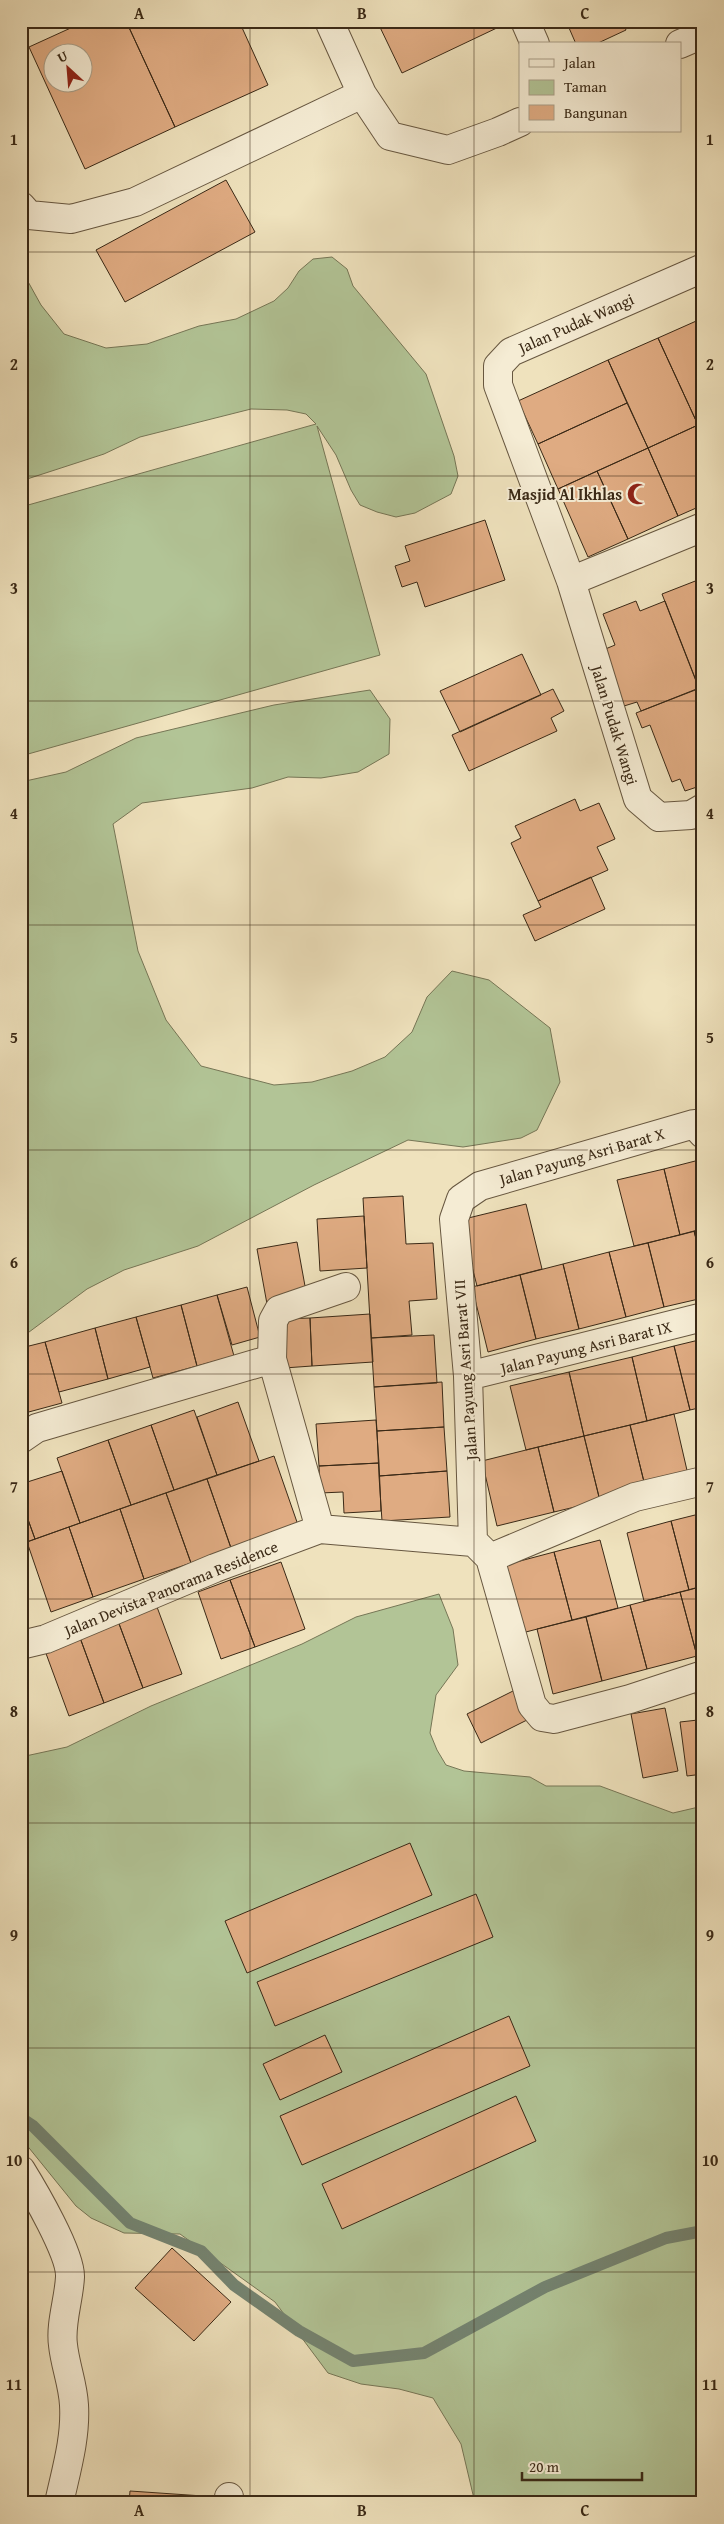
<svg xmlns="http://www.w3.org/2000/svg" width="724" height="2524" viewBox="0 0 724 2524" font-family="'Gentium Book Plus',serif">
<rect width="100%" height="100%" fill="#efe2bd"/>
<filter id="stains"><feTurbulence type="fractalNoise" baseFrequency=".004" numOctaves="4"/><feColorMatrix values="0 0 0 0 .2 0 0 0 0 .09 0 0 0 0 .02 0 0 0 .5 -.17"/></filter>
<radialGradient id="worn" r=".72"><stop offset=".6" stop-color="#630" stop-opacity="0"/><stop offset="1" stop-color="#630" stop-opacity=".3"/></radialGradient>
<path fill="#b2c496" stroke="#767656" d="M 332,257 L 347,269 L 353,286 L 426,374 L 454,456 L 458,476 L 451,494 L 415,513 L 396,517 L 377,512 L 360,505 L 351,490 L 336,455 L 317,426 L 380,655 L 21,756 L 21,507 L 316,424 L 306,414 L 287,410 L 251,409 L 140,437 L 104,454 L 21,481 L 21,269 L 41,305 L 64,334 L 106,348 L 147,344 L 199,326 L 236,319 L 274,301 L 288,288 L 299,271 L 313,259 Z
M 370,690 L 390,719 L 389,754 L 358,772 L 321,778 L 288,777 L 252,788 L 142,803 L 113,824 L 138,951 L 166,1020 L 201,1066 L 274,1085 L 312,1082 L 352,1071 L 385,1057 L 412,1032 L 427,997 L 452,971 L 489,980 L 550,1028 L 560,1082 L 537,1130 L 521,1138 L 463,1147 L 408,1140 L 314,1185 L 198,1246 L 124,1270 L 87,1289 L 21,1338 L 21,782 L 66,772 L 136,738 L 274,705 Z
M 439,1594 L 453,1629 L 458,1665 L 436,1695 L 430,1733 L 437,1750 L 446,1765 L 464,1771 L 530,1777 L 546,1786 L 600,1786 L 673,1813 L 703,1806 L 703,2503 L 475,2503 L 461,2444 L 433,2398 L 399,2389 L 361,2384 L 328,2373 L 275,2302 L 180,2234 L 124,2233 L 91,2218 L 76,2206 L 21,2138 L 21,1757 L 67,1747 L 151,1706 L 302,1644 L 356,1617 Z"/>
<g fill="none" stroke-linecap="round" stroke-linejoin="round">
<path stroke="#748370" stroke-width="12" d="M 21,2118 L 33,2126 L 130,2223 L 201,2251 L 234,2285 L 299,2331 L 353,2361 L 424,2353 L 545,2287 L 666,2238 L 703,2231"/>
</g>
<path fill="#dfab82" stroke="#3a2916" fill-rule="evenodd" d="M 86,21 L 126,21 L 175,127 L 85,169 L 29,47 ZM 52,52 L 82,52 L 82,82 L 52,82 Z
M 126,21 L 239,21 L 268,85 L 175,127 Z
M 377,21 L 499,21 L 501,26 L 402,73 Z
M 566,21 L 622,21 L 626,30 L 596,44 L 576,44 Z
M 226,180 L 255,232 L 125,302 L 96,250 Z
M 703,318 L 703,423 L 698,425 L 658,338 Z
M 658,338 L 698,425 L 648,448 L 608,360 Z
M 608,360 L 627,403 L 538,444 L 518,401 Z
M 627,403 L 648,448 L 558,489 L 538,444 Z
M 703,423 L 703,436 L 698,425 Z
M 698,425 L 703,436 L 703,505 L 678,516 L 648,448 Z
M 648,448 L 678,516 L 628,539 L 597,471 Z
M 597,471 L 628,539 L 588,557 L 558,489 Z
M 485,520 L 505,580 L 425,607 L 417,582 L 402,587 L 395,566 L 410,561 L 405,546 Z
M 703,578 L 703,679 L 696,681 L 662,594 Z
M 636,601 L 640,611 L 665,601 L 699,688 L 641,711 L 637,702 L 624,706 L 603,650 L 615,645 L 603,614 Z
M 522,654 L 541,695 L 460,732 L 440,691 Z
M 703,687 L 703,785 L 685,791 L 680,779 L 672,782 L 650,725 L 642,728 L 636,713 Z
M 553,689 L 564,711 L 551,718 L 557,731 L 469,771 L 452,735 Z
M 575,799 L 580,811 L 599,803 L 615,839 L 597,847 L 608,870 L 538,901 L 511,843 L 521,838 L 515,826 Z
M 591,877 L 605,909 L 535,941 L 523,915 L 541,907 L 538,901 Z
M 703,1159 L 703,1229 L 680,1235 L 664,1169 Z
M 664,1169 L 680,1235 L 634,1246 L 617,1180 Z
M 403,1196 L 406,1244 L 433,1243 L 437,1299 L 409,1301 L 412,1335 L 371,1338 L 363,1198 Z
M 526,1204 L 542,1269 L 477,1286 L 460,1220 Z
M 364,1216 L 367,1268 L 320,1271 L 317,1219 Z
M 703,1229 L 703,1266 L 694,1231 Z
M 694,1231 L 703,1266 L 703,1298 L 664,1307 L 648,1243 Z
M 297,1242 L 307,1297 L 267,1304 L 257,1249 Z
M 648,1243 L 664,1307 L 626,1317 L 609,1252 Z
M 609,1252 L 626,1317 L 579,1329 L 563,1264 Z
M 563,1264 L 579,1329 L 536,1339 L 520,1275 Z
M 520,1275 L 536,1339 L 488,1352 L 472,1287 Z
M 247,1287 L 260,1337 L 232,1345 L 217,1295 Z
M 217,1295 L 234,1356 L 197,1366 L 181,1305 Z
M 181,1305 L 197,1366 L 153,1378 L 136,1317 Z
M 370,1314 L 373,1362 L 312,1366 L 310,1318 Z
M 136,1317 L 150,1367 L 108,1379 L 95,1328 Z
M 310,1318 L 312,1366 L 284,1368 L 281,1319 Z
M 95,1328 L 108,1379 L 59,1392 L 45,1342 Z
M 434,1335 L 437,1383 L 374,1387 L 371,1338 Z
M 703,1339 L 703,1407 L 690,1410 L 674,1346 Z
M 45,1342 L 62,1403 L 25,1413 L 21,1400 L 21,1348 Z
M 674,1346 L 690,1410 L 647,1421 L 632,1357 Z
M 632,1357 L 647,1421 L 584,1436 L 569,1372 Z
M 569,1372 L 584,1436 L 526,1450 L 510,1386 Z
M 442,1382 L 444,1427 L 377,1431 L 374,1387 Z
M 238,1402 L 259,1461 L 217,1475 L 197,1417 Z
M 194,1410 L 217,1475 L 174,1490 L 151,1425 Z
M 674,1414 L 689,1479 L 646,1490 L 630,1425 Z
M 376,1420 L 379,1463 L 319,1466 L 316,1424 Z
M 151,1425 L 174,1490 L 131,1505 L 108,1440 Z
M 630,1425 L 646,1490 L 600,1501 L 584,1436 Z
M 444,1427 L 447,1471 L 379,1476 L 377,1431 Z
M 584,1436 L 600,1501 L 554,1512 L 538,1447 Z
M 108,1440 L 131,1505 L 80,1523 L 57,1458 Z
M 538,1447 L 554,1512 L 497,1526 L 482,1461 Z
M 274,1456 L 298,1525 L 231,1548 L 207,1479 Z
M 379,1463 L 381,1511 L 344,1513 L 343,1492 L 320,1493 L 319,1466 Z
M 62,1471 L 80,1523 L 35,1539 L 21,1500 L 21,1484 Z
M 447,1471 L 450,1517 L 382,1521 L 379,1476 Z
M 207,1479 L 231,1548 L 191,1563 L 166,1493 Z
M 166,1493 L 191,1563 L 144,1579 L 120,1509 Z
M 21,1500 L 35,1539 L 21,1544 Z
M 120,1509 L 144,1579 L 93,1597 L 69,1527 Z
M 703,1513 L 703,1586 L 689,1590 L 671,1521 Z
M 671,1521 L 689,1590 L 644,1601 L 627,1533 Z
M 69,1527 L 93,1597 L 51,1612 L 27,1542 Z
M 600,1540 L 618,1608 L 572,1620 L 554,1552 Z
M 554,1552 L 572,1620 L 522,1633 L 505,1565 Z
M 281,1562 L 305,1629 L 255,1647 L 230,1580 Z
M 230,1580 L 255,1647 L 221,1659 L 198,1592 Z
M 703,1586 L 703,1654 L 697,1656 L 680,1592 Z
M 680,1592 L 697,1656 L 647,1669 L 630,1605 Z
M 630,1605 L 647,1669 L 602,1681 L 586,1617 Z
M 157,1607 L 182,1674 L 143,1688 L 118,1621 Z
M 586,1617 L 602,1681 L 553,1694 L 537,1629 Z
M 118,1621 L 143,1688 L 104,1703 L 79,1635 Z
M 79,1635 L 104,1703 L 69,1716 L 44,1648 Z
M 703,1688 L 703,1774 L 687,1776 L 680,1722 L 698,1720 L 695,1691 Z
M 515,1690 L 529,1719 L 481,1743 L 467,1714 Z
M 665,1708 L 678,1771 L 643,1778 L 631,1714 Z
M 410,1843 L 432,1895 L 247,1973 L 225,1921 Z
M 476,1894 L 493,1937 L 275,2026 L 257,1982 Z
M 509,2016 L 530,2066 L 302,2165 L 280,2116 Z
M 325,2035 L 342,2072 L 280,2100 L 263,2064 Z
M 516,2096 L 536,2141 L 342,2229 L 322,2184 Z
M 172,2248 L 231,2302 L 194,2341 L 135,2288 Z
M 130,2491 L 203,2496 L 202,2503 L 129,2503 Z"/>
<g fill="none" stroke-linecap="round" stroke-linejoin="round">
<g stroke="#675740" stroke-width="30">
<path id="minor" d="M 329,21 L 362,94 L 390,136 L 448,150 L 498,132 L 520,122
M 525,21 L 535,44
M 680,44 L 703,34
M 21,206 L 29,215 L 71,219 L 135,202 L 362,94
M 703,268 L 511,352 L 498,366 L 498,385 L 571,581 L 703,527
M 571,581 L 638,799 L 659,817 L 691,815 L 703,808
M 272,1359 L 273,1321 L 279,1310 L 346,1287
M 468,1376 L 703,1317
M 21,1439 L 37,1428 L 272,1359 L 320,1529 L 473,1542
M 473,1542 L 468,1376 L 454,1219 L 461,1199 L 480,1186 L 694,1124 L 703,1134
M 476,1544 L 490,1558 L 635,1497 L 703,1481
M 490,1558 L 532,1705 L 542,1717 L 554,1719 L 630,1699 L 703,1675
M 21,1645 L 46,1639 L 215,1568 L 320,1529
M 21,2170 C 34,2191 71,2254 70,2277 C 69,2299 60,2324 63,2345 C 65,2365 73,2384 74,2405 C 76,2438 66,2471 59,2503
M 229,2503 L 229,2497"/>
</g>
<use href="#minor" stroke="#f5ecd4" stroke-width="28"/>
</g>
<path fill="none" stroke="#3a2916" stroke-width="1" stroke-opacity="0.55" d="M 250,21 L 250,2503M 474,21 L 474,2503M 21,252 L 703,252M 21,476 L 703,476M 21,701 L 703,701M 21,925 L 703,925M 21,1150 L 703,1150M 21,1374 L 703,1374M 21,1599 L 703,1599M 21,1823 L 703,1823M 21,2048 L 703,2048M 21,2272 L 703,2272"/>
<defs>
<g id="mosque-bare" transform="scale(1.725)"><path d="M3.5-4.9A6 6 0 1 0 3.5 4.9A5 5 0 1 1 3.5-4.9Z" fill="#8f2418" stroke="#f5ecd4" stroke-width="2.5" paint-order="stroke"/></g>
</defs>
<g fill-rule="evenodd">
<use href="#mosque-bare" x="638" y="494"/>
</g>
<g text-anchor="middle" stroke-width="4" stroke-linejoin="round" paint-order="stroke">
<g font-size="16" fill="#3a2916" stroke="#f5ecd4">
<text transform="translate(576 323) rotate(-24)" y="6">Jalan Pudak Wangi</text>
<text transform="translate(615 725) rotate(73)" y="6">Jalan Pudak Wangi</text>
<text transform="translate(582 1156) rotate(-16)" y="6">Jalan Payung Asri Barat X</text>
<text transform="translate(586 1347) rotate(-14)" y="6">Jalan Payung Asri Barat IX</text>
<text transform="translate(465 1370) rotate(-94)" y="6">Jalan Payung Asri Barat VII</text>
<text transform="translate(171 1588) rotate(-22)" y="6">Jalan Devista Panorama Residence</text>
</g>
<g font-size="16" font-weight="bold" fill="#3a2916" stroke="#f5ecd4" text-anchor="end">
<text x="622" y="500">Masjid Al Ikhlas</text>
</g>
</g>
<rect width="724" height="2524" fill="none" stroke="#efe2bd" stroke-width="55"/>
<rect x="519" y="42" width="162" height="90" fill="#f5ecd4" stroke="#aa9e88"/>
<rect x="529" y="59" width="25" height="8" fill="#f5ecd4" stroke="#aa9e88"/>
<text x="564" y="68" font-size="15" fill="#3a2916">Jalan</text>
<rect x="529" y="80" width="25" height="15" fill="#b2c496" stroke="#aa9e88"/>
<text x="564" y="92" font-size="15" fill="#3a2916">Taman</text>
<rect x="529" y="105" width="25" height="15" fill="#dfab82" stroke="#aa9e88"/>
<text x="564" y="118" font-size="15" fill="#3a2916">Bangunan</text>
<g transform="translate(68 68) rotate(334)"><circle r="24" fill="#f5ecd4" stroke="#aa9e88"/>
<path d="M0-4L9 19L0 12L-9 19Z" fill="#8f2418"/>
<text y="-8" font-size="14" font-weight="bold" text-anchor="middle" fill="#3a2916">U</text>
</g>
<path d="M522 2472v8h120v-8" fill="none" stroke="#3a2916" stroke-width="2.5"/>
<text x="529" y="2472" font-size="15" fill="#3a2916" stroke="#f5ecd4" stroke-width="4" paint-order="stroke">20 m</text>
<rect x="28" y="28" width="668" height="2468" fill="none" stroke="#3a2916" stroke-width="2"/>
<g font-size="16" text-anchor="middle" font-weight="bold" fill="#3a2916">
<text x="139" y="19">A</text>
<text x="362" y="19">B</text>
<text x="585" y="19">C</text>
<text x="14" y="145">1</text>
<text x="710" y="145">1</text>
<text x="14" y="370">2</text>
<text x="710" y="370">2</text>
<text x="14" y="594">3</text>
<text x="710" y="594">3</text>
<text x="14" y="819">4</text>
<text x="710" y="819">4</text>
<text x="14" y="1043">5</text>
<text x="710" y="1043">5</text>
<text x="14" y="1268">6</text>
<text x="710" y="1268">6</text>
<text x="14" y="1492">7</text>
<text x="710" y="1492">7</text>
<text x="14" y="1717">8</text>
<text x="710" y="1717">8</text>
<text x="14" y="1941">9</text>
<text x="710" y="1941">9</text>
<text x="14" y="2166">10</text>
<text x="710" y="2166">10</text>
<text x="14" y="2390">11</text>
<text x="710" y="2390">11</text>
<text x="139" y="2516">A</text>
<text x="362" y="2516">B</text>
<text x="585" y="2516">C</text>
</g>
<rect width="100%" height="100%" filter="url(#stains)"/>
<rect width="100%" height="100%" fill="url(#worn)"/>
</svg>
